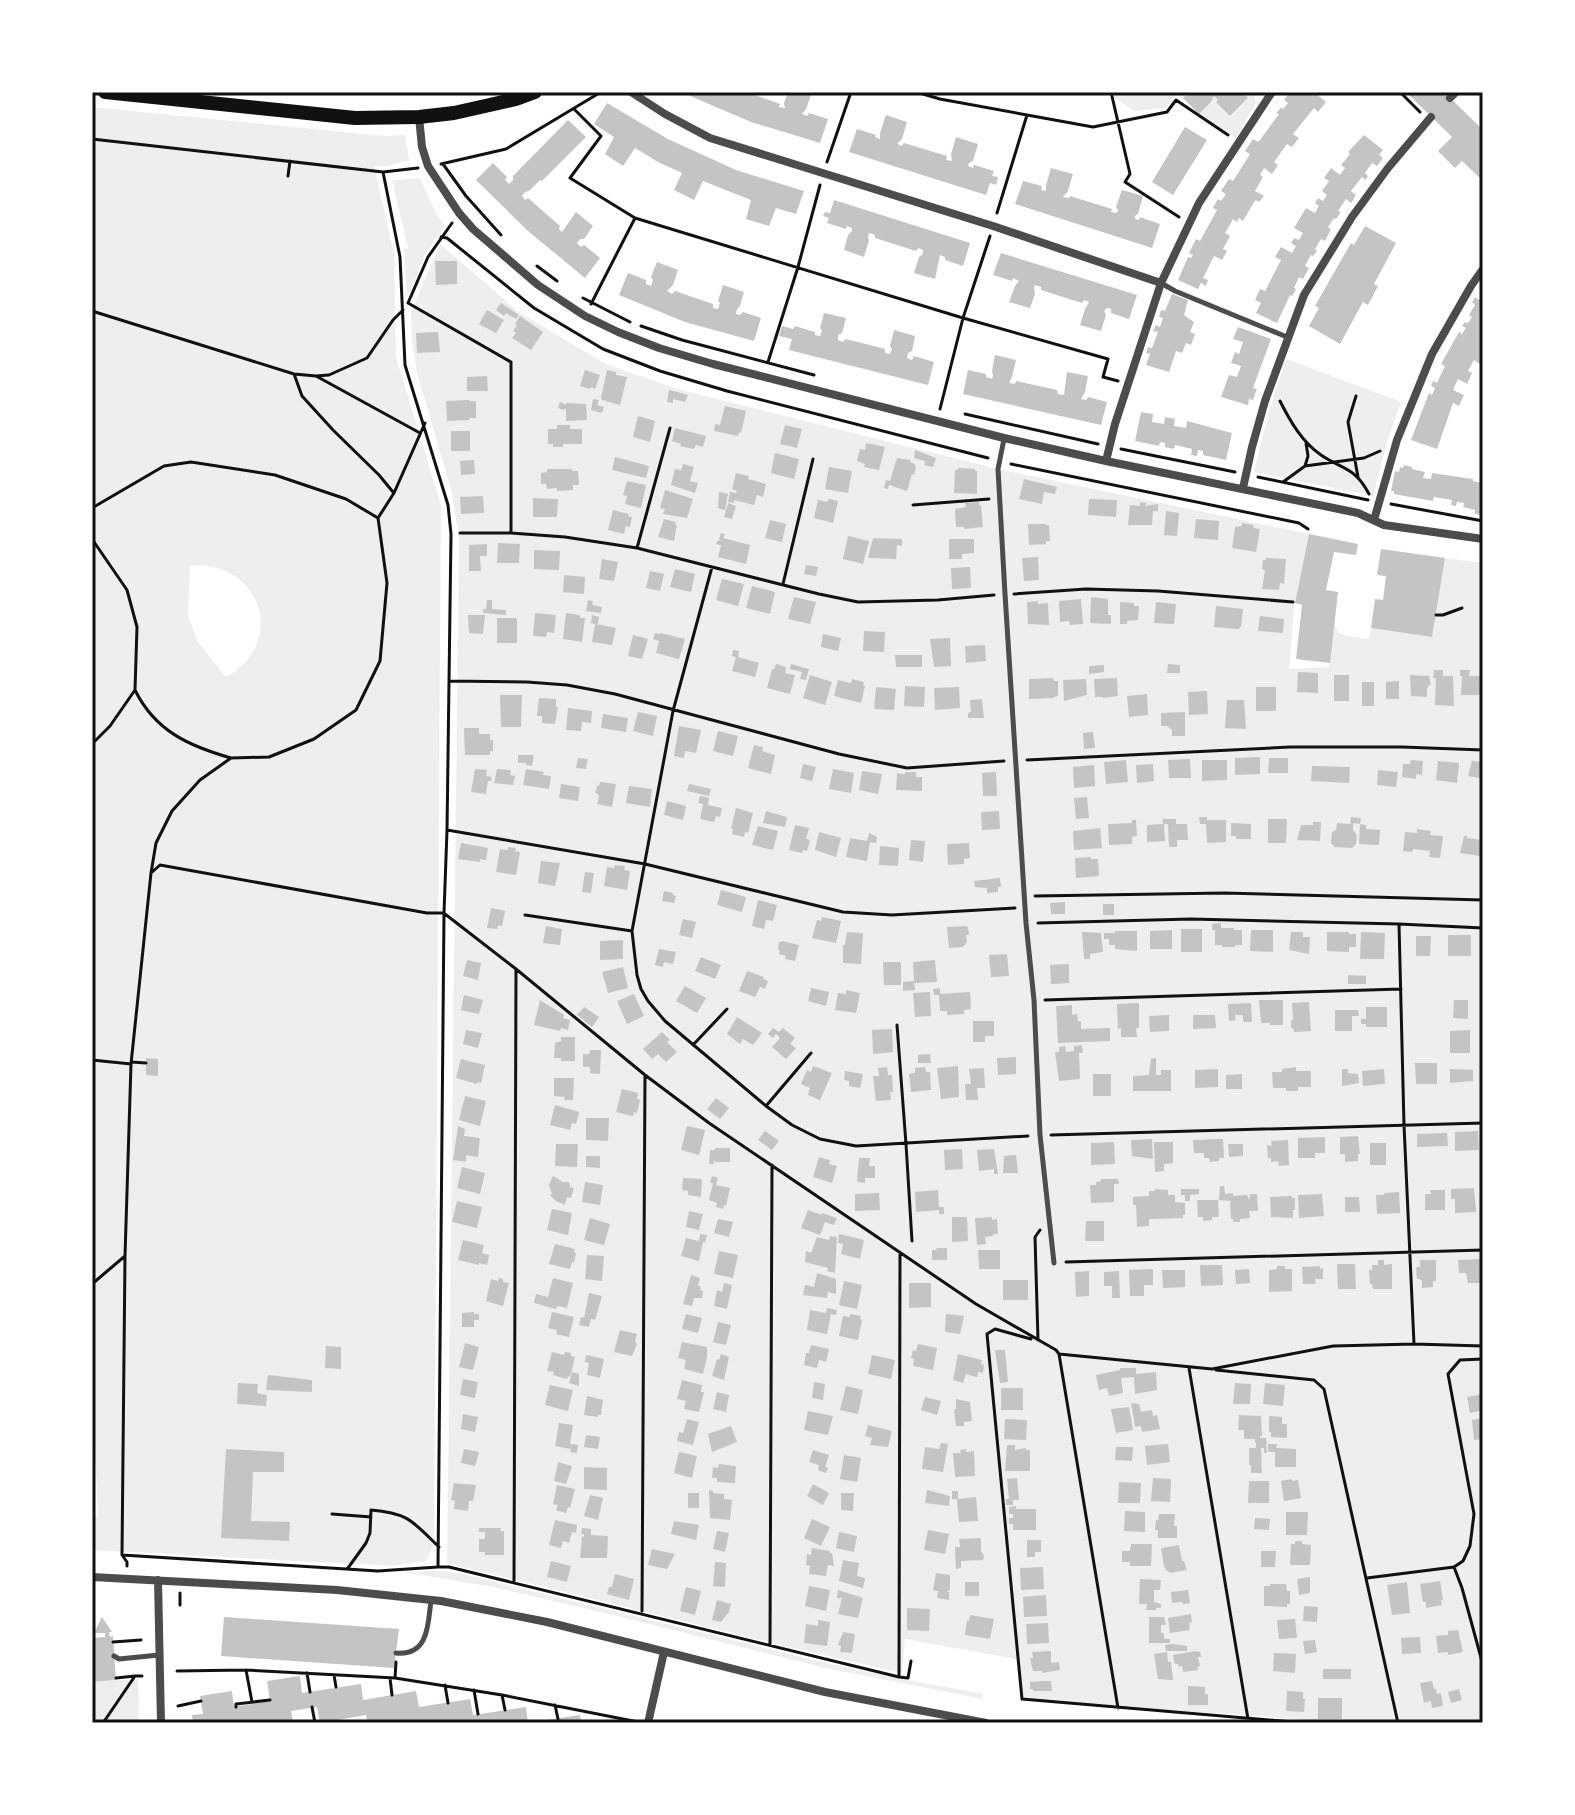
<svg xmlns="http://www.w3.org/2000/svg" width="1575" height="1815" viewBox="0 0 1575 1815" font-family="'Fira Sans',sans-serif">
<rect width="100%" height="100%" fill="#fff"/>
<path fill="#eee" fill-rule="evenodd" d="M 1114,92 L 1189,92 L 1183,98 L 1177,94 L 1166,108 L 1134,111 L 1114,97 Z
M 1242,92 L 1254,92 L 1256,103 L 1236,138 L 1199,114 L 1211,102 L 1214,96 L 1218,100 L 1216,102 L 1231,116 L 1248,99 Z
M 92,107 L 385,136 L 405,135 L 409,160 L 388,166 L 374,166 L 394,253 L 396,357 L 441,505 L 434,1545 L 426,1561 L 392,1566 L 92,1550 L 92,1522 L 98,1516 L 94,1423 L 92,1413 ZM 202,565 C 266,571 283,646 226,677 L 197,641 L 188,615 L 190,566 Z
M 420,178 L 436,213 L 445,226 L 425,255 L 410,293 L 407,294 L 404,249 L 408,248 L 392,180 Z
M 440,244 L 520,313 L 606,364 L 677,389 L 998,469 L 1309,534 L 1294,608 L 1289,669 L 1329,667 L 1334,622 L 1338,633 L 1346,636 L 1369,639 L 1371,628 L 1432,637 L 1445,558 L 1483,563 L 1483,1723 L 1341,1723 L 1244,1715 L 1021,1701 L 1016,1659 L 905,1639 L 902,1673 L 767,1642 L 447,1563 L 459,537 L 451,489 L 417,373 L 412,340 L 411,312 Z
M 1286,359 L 1401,402 L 1387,442 L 1373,496 L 1254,472 L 1269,411 Z
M 435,1571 L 455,1572 L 814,1660 L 891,1677 L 983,1694 L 983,1699 L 825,1668 L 617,1616 L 493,1587 L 403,1572 Z
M 138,1679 L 139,1723 L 92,1723 L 92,1682 Z"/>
<path fill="#c4c4c4" d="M 681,92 L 747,92 L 780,104 L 779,107 L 785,108 L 784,103 L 788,92 L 812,92 L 806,109 L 802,114 L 807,116 L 809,113 L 828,119 L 820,143 L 751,122 Z
M 1189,92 L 1242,92 L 1248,98 L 1230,116 L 1216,102 L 1218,100 L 1214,96 L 1211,102 L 1199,114 L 1183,98 Z
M 1290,92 L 1314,92 L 1326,102 L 1318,112 L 1314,108 L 1293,134 L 1299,138 L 1292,147 L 1287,144 L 1274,162 L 1278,165 L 1272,174 L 1264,168 L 1260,175 L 1263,177 L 1255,191 L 1264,196 L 1259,202 L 1256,200 L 1254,202 L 1243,221 L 1239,218 L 1237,222 L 1233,219 L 1225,233 L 1230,236 L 1223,249 L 1227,251 L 1222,260 L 1214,256 L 1203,278 L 1208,280 L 1206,286 L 1201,283 L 1198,289 L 1178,280 L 1188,257 L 1191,258 L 1193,255 L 1189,253 L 1196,239 L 1200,241 L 1217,210 L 1213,208 L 1215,204 L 1218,199 L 1221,201 L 1226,194 L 1221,191 L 1229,179 L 1233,181 L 1250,154 L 1245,151 L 1253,139 L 1258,142 L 1260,140 L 1279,114 L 1276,113 L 1279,110 L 1281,107 L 1283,109 L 1288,103 L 1284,100 Z
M 1406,92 L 1444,92 L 1483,130 L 1483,181 L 1462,161 L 1455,168 L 1438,151 L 1452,137 Z
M 607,103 L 668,139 L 736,170 L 804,191 L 796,214 L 776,208 L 769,226 L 746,219 L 751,200 L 703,181 L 694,200 L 674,190 L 682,173 L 658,162 L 635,148 L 623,166 L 605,154 L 614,137 L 594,124 Z
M 886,115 L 907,122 L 902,139 L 897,144 L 902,146 L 904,143 L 947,156 L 946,160 L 952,161 L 951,154 L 956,137 L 978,144 L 973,161 L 969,163 L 968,166 L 973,168 L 974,165 L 994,171 L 992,176 L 998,177 L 996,185 L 990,183 L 986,195 L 849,152 L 857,129 L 876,135 L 875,137 L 880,139 L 880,133 Z
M 568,120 L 586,137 L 542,181 L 540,180 L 529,191 L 525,192 L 522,196 L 525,200 L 528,198 L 560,226 L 559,229 L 562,232 L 576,212 L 593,226 L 584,239 L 580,239 L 577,243 L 581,247 L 584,245 L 600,258 L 585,278 L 528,231 L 476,180 L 493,163 L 507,177 L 505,180 L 509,184 L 513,180 L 513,176 Z
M 1185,127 L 1207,140 L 1173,195 L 1152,182 Z
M 1364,135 L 1383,150 L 1379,155 L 1383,158 L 1377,166 L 1372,163 L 1365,173 L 1368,176 L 1365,180 L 1362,177 L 1351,191 L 1356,195 L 1351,203 L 1346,199 L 1338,211 L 1341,212 L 1336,219 L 1334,218 L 1328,227 L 1331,229 L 1325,241 L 1321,239 L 1315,249 L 1317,251 L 1313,256 L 1311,255 L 1305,266 L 1309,268 L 1303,279 L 1299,277 L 1294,288 L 1296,289 L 1294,293 L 1292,296 L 1290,295 L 1277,323 L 1256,313 L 1261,303 L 1255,300 L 1260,289 L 1265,291 L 1281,260 L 1275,257 L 1281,247 L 1292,253 L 1296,246 L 1291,243 L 1294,238 L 1299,240 L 1303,233 L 1294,228 L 1306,208 L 1315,213 L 1319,206 L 1315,203 L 1318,198 L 1323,201 L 1327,195 L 1322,191 L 1329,181 L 1324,178 L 1331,168 L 1340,175 L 1345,168 L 1341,165 L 1350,154 L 1348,152 Z
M 1051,168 L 1073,174 L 1068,191 L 1063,197 L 1069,198 L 1070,196 L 1112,209 L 1111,212 L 1117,213 L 1118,210 L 1116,207 L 1122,190 L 1143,196 L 1138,214 L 1135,216 L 1135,219 L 1139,220 L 1140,217 L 1160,224 L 1152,248 L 1015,204 L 1023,181 L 1042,186 L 1041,190 L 1046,191 L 1046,185 Z
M 834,200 L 970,243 L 963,266 L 945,260 L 945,257 L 940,255 L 935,279 L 914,273 L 919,257 L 923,254 L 923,250 L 918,248 L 916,251 L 875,238 L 875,235 L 869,233 L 868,237 L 869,240 L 864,257 L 844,250 L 848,235 L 852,231 L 852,228 L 847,226 L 846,229 L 827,223 L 829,218 L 823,216 L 825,212 L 830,213 Z
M 1365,226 L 1396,243 L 1374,284 L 1378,286 L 1368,305 L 1363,302 L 1340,344 L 1309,326 L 1319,308 L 1315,306 L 1351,243 L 1354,245 Z
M 1001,253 L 1137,295 L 1129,319 L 1111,313 L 1111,309 L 1107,308 L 1104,311 L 1106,315 L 1101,331 L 1080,325 L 1085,309 L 1089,302 L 1084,300 L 1082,303 L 1041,290 L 1041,287 L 1035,285 L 1034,288 L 1035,294 L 1030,308 L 1009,302 L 1015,286 L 1019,281 L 1013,278 L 1012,281 L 993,275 Z
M 435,261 L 457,261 L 457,284 L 436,285 Z
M 657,262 L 678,270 L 673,285 L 667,291 L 672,294 L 675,291 L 713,304 L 713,308 L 718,309 L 720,303 L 718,301 L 723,285 L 744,292 L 740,306 L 737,309 L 736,314 L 740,315 L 743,312 L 761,318 L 754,341 L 685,322 L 619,295 L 628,273 L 646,280 L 646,284 L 651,286 L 653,280 L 651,277 Z
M 1172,294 L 1188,300 L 1184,315 L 1194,322 L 1190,332 L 1195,334 L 1191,345 L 1186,343 L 1182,353 L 1176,351 L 1169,372 L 1146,365 L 1150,354 L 1146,353 L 1148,347 L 1152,348 L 1158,332 L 1153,331 L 1156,325 L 1160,327 L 1163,318 L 1159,317 L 1161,310 L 1165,311 Z
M 1483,294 L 1483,358 L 1480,364 L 1474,360 L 1468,371 L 1472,373 L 1467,384 L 1458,379 L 1453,390 L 1464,395 L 1459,406 L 1453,403 L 1437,449 L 1411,440 L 1429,393 L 1432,395 L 1435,388 L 1431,386 L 1433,381 L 1437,383 L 1445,366 L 1441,364 L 1459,332 L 1462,334 L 1466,328 L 1462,326 L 1465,322 L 1468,323 L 1472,317 L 1469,315 L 1475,305 L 1472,302 L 1475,297 L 1479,300 Z
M 501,303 L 519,315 L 516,319 L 506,313 L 504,316 L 496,310 Z
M 487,310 L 504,320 L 496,333 L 479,324 Z
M 824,313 L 846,318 L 842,333 L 838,335 L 838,340 L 843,342 L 845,339 L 866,344 L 885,349 L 885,353 L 890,354 L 892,349 L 890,346 L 894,330 L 915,336 L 912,351 L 908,353 L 907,358 L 912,360 L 914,356 L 934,362 L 928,385 L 789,350 L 792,339 L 779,336 L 782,326 L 793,329 L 795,326 L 815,332 L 815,335 L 820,336 L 822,331 L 820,328 Z
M 520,316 L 543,332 L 531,350 L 512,338 L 516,333 L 513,331 L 517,325 L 515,324 Z
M 1238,327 L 1271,339 L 1253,388 L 1257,389 L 1253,400 L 1249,399 L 1248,405 L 1221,397 L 1229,375 L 1237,377 L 1241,366 L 1231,363 L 1235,352 L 1239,354 L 1243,342 L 1233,339 Z
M 438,332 L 440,352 L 417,353 L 416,333 Z
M 995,355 L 1016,360 L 1012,377 L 1009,383 L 1015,384 L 1016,381 L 1057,390 L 1058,394 L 1064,395 L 1067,372 L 1088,376 L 1085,392 L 1081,399 L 1086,400 L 1088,397 L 1107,402 L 1101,425 L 963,394 L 968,370 L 986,374 L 986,377 L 992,379 L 993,375 L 992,371 Z
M 585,370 L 600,375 L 595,389 L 591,387 L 590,389 L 580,386 Z
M 607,370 L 616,372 L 616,375 L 627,377 L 620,405 L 602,400 L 601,398 Z
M 487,376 L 488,391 L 467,391 L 467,377 Z
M 669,390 L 688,395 L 685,402 L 673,399 L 673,403 L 667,402 Z
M 593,399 L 599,400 L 597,405 L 604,407 L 602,413 L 591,410 Z
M 469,400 L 469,401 L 476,401 L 476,418 L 469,418 L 469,420 L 447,421 L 446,401 Z
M 560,402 L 566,405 L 566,403 L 586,404 L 587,420 L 566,421 L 566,408 L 564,410 L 558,408 Z
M 725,406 L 746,411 L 741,433 L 739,432 L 738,436 L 714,431 L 715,424 L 720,425 Z
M 1141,412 L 1153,414 L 1152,422 L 1164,424 L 1165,417 L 1175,419 L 1174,426 L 1186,428 L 1187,421 L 1232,433 L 1226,460 L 1203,455 L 1203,451 L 1198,450 L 1197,456 L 1191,455 L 1192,449 L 1175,445 L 1174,449 L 1165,447 L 1165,443 L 1160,442 L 1159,446 L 1135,441 Z
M 638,416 L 655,421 L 650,442 L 633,437 Z
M 557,425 L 570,425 L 570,429 L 582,429 L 582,444 L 563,444 L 563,447 L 553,447 L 553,444 L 548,444 L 548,429 L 557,429 Z
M 785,425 L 802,429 L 797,448 L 780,444 Z
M 675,428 L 706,436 L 703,447 L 696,445 L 694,449 L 680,446 L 681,444 L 672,441 Z
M 451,431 L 470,431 L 470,451 L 451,451 Z
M 866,443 L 885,447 L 879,470 L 864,467 L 865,464 L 857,461 L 860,449 L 865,450 Z
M 915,450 L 936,458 L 933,467 L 924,465 L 925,461 L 914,458 Z
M 775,453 L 799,459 L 794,479 L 771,473 Z
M 615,457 L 649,466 L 646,478 L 612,470 Z
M 897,458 L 911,460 L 910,462 L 915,464 L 915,466 L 916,467 L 914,475 L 912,474 L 907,491 L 889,485 L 888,489 L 884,488 L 886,480 L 890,481 Z
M 474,460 L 475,474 L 461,475 L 460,461 Z
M 683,464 L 694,467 L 690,481 L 698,483 L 695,493 L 671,485 L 675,469 L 681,470 Z
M 1404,465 L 1412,467 L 1412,469 L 1425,472 L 1423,478 L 1431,479 L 1432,473 L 1473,479 L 1473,481 L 1483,483 L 1483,515 L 1475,514 L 1475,510 L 1463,507 L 1464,503 L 1457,502 L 1456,506 L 1451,505 L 1452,500 L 1434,497 L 1433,501 L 1394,494 L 1394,491 L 1391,491 L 1395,471 L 1399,472 L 1400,467 L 1403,468 Z
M 829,467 L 852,471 L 848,493 L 825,489 Z
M 958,468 L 975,469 L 975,471 L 977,471 L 977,494 L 954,493 L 955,470 L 958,470 Z
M 547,469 L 572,469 L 572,471 L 578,471 L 579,485 L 573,485 L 573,490 L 557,491 L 557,488 L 547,489 L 546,484 L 541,484 L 541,473 L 547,472 Z
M 736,473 L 749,476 L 748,479 L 766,484 L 763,497 L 757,495 L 754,505 L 734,500 L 734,503 L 728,502 L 730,492 L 736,493 L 737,491 L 732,489 Z
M 1024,479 L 1057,487 L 1055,494 L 1044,492 L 1042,504 L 1019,499 Z
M 627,481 L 646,485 L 641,508 L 625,504 L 627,496 L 623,495 Z
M 665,490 L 693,499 L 687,518 L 663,514 L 665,509 L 660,508 Z
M 719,492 L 728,494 L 725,510 L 718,508 Z
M 483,496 L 484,513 L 461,514 L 460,497 Z
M 533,498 L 558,499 L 557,517 L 533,517 Z
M 829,499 L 838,501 L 833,523 L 814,518 L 818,500 L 827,502 Z
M 1089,499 L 1117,500 L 1116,517 L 1088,515 Z
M 979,502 L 979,506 L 981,505 L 983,527 L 964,529 L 964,527 L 956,527 L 955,509 L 966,507 L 965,503 Z
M 1140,502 L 1146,503 L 1145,506 L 1158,504 L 1158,511 L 1153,511 L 1152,525 L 1128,525 L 1130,505 L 1140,506 Z
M 728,503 L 736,506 L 732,519 L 724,517 Z
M 613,510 L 629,514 L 628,516 L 632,517 L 630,527 L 626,526 L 624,534 L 608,530 Z
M 1166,511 L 1179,513 L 1177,536 L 1164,535 Z
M 664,519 L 676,522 L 675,525 L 677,525 L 674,541 L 658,537 Z
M 1196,519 L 1219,521 L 1218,540 L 1194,538 Z
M 770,520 L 786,524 L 782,542 L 765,538 Z
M 1242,523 L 1254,525 L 1253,528 L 1260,529 L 1256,552 L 1232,548 L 1235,527 L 1242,526 Z
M 1028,524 L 1045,524 L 1046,525 L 1049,525 L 1050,541 L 1046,541 L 1046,544 L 1029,545 Z
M 721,533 L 725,534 L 723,538 L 750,545 L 746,564 L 718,557 L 721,545 L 716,544 L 718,540 L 722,541 L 719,539 Z
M 1309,534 L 1358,544 L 1356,555 L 1334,552 L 1326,590 L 1338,592 L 1330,663 L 1296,659 L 1302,605 L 1295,603 Z
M 848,536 L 869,541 L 863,564 L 843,559 Z
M 873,538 L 902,539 L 902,546 L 897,545 L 896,559 L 868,558 Z
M 949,539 L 974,539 L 974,553 L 962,554 L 962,559 L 949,559 Z
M 498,543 L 520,544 L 519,563 L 497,563 Z
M 487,544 L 487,556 L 480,556 L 481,571 L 469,571 L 469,545 Z
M 1381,549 L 1445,558 L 1432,637 L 1371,628 L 1375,599 L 1383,600 L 1386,576 L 1377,575 Z
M 534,550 L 560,551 L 559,570 L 534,569 Z
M 1038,557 L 1039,580 L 1024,581 L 1022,558 Z
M 1266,558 L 1286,559 L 1284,584 L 1280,583 L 1279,590 L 1262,589 L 1265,570 L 1262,569 L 1263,560 L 1266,560 Z
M 602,559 L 618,562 L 614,581 L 599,579 Z
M 806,565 L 818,567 L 816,576 L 804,574 Z
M 970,567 L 971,588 L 952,589 L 951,568 Z
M 675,569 L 695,574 L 691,592 L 670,587 Z
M 650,571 L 664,574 L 660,591 L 646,588 Z
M 564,575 L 585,577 L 584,594 L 563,592 Z
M 722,579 L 744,584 L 738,606 L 716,600 Z
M 752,586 L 775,592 L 770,614 L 746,608 Z
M 794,597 L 816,602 L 810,624 L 788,619 Z
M 1091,597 L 1108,599 L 1108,615 L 1111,615 L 1111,624 L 1090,623 Z
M 1081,599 L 1083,624 L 1070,625 L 1069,621 L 1060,622 L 1059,601 Z
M 487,600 L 492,600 L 492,609 L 506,610 L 506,615 L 483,613 L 483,609 L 486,609 Z
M 588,600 L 593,601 L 592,605 L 602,607 L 601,613 L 586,611 Z
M 1038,601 L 1038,604 L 1048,603 L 1049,625 L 1028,624 L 1027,602 Z
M 1120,602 L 1134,603 L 1134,606 L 1139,606 L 1138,620 L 1127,621 L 1127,624 L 1120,624 Z
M 1156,602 L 1176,604 L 1174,624 L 1154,623 Z
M 1216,606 L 1243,609 L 1241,627 L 1238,629 L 1214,627 Z
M 535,613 L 556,615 L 554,633 L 547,632 L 546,637 L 533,636 Z
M 566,613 L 580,615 L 580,618 L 585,618 L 582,642 L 563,639 Z
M 468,615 L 485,615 L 483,634 L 469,633 Z
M 592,615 L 599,617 L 598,624 L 596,624 L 616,628 L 612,645 L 592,642 L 595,624 L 591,623 Z
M 1260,616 L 1284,619 L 1283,633 L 1258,631 Z
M 497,618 L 517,618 L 517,643 L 497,643 Z
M 864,631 L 885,632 L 884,652 L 863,651 Z
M 655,633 L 660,634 L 661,633 L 685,639 L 679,659 L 656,653 L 659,641 L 653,639 Z
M 823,634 L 841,638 L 838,651 L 821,647 Z
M 633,635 L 648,639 L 642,659 L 628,656 Z
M 950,638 L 951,666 L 934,667 L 930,639 Z
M 985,645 L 986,661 L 966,663 L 965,646 Z
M 733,650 L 739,651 L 738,657 L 759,663 L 755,677 L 732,671 L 736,657 L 732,656 Z
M 895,655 L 922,655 L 922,667 L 896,667 Z
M 776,664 L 786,667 L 785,673 L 795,675 L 790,694 L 767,688 L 772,669 L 774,669 Z
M 791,664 L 809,669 L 806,680 L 800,679 L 802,672 L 790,669 Z
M 1168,664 L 1180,665 L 1180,673 L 1167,673 Z
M 1104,665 L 1104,672 L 1089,674 L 1089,666 Z
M 1434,670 L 1443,670 L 1443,676 L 1453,676 L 1454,706 L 1435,705 L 1436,678 L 1433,678 Z
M 1460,670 L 1470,670 L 1469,676 L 1483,676 L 1483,695 L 1461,695 L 1462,676 L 1460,676 Z
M 1298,672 L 1318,673 L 1318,693 L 1297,692 Z
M 810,675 L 832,682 L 825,705 L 803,698 Z
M 1334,675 L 1349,675 L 1349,701 L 1334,701 Z
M 1410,675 L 1429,676 L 1431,685 L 1429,685 L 1427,689 L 1427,697 L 1411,696 Z
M 1053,678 L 1054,681 L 1058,681 L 1058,696 L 1054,697 L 1054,698 L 1029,699 L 1029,679 Z
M 1117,678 L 1118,696 L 1103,698 L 1103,697 L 1095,697 L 1094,679 Z
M 852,679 L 864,682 L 863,685 L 865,686 L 861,703 L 834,696 L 838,680 L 851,683 Z
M 1086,679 L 1087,695 L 1064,701 L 1063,680 Z
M 1399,681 L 1399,699 L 1386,699 L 1386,682 Z
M 1362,682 L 1374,682 L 1374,706 L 1362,706 Z
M 905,686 L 925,687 L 924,707 L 904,706 Z
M 876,687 L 896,689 L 894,710 L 874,709 Z
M 959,687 L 960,708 L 935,710 L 934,688 Z
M 1256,687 L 1276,687 L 1276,711 L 1256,711 Z
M 1207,691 L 1208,714 L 1189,715 L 1188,692 Z
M 1147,694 L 1148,715 L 1129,717 L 1127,696 Z
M 500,695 L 522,695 L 521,727 L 501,727 Z
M 539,698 L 556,699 L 556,707 L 558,707 L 555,724 L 542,723 L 542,716 L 537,716 Z
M 982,699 L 984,718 L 968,718 L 968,713 L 971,712 L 970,700 Z
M 1227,700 L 1244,700 L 1246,729 L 1225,728 Z
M 568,708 L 592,711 L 591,723 L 582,722 L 581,731 L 566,730 Z
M 638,712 L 657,716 L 653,736 L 633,731 Z
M 1185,712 L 1185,736 L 1172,736 L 1172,730 L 1167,726 L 1161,726 L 1161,713 Z
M 603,714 L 628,718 L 626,732 L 601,728 Z
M 679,726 L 701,730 L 696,753 L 685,751 L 684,758 L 674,756 Z
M 464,728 L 479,728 L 479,734 L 490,734 L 490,740 L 493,740 L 493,751 L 490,751 L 490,755 L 465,755 Z
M 718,731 L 738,736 L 733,756 L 713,751 Z
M 1093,732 L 1095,748 L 1084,749 L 1083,733 Z
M 754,745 L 763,747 L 762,751 L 775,755 L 771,774 L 748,768 Z
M 518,755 L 534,755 L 532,766 L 526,765 L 526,763 L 518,763 Z
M 1260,757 L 1260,774 L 1235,775 L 1235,758 Z
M 578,758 L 588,759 L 586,769 L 576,768 Z
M 1269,758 L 1288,758 L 1288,773 L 1268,773 Z
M 1190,759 L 1191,778 L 1169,778 L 1168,760 Z
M 1126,760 L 1128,782 L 1106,784 L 1104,762 Z
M 1202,760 L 1227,760 L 1227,780 L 1202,781 Z
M 1411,760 L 1423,761 L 1422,775 L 1416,774 L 1416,779 L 1402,777 L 1403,764 L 1410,764 Z
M 1438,761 L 1459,763 L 1457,783 L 1436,780 Z
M 1472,761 L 1483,762 L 1483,777 L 1479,778 L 1468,776 Z
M 803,764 L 816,767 L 812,781 L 800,778 Z
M 1153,764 L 1154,781 L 1137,783 L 1136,765 Z
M 1094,765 L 1095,786 L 1074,788 L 1073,767 Z
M 1312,766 L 1350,767 L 1349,783 L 1311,781 Z
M 475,769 L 487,770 L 486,776 L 492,777 L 491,781 L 488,781 L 486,794 L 471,792 Z
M 497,769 L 511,770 L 510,775 L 515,776 L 513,785 L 494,783 Z
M 526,769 L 544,772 L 543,775 L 551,776 L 549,789 L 523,785 Z
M 833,769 L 854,773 L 851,793 L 829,789 Z
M 1378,770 L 1398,772 L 1396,787 L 1377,785 Z
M 862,771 L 882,774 L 878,794 L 859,790 Z
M 905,772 L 916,772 L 916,777 L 922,777 L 922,791 L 896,790 L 897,773 L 905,774 Z
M 996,772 L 997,796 L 983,796 L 982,773 Z
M 600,782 L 616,784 L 612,807 L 597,804 L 599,797 L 598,794 L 595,793 L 597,786 L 599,786 Z
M 561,784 L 580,787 L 578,801 L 559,798 Z
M 689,784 L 711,789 L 709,796 L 687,791 Z
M 629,786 L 652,789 L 650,807 L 626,803 Z
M 700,796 L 709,798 L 708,805 L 722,808 L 720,817 L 716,816 L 714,822 L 700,819 L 703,804 L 698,803 Z
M 1087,797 L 1089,818 L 1076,819 L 1074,798 Z
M 667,801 L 686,806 L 683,820 L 664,815 Z
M 736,808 L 753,813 L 748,833 L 745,832 L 744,837 L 732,834 L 733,829 L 731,828 Z
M 766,811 L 787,817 L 785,827 L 763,823 Z
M 999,811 L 1000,829 L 982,830 L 981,812 Z
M 1199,817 L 1207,817 L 1207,820 L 1226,820 L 1226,842 L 1207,843 L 1206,824 L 1200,824 Z
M 1351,817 L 1361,818 L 1360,824 L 1353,823 L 1353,830 L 1357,835 L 1356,844 L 1352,848 L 1335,847 L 1331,843 L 1332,832 L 1336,830 L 1337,823 L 1350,824 Z
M 1162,819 L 1176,819 L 1176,824 L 1187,824 L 1188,840 L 1177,840 L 1177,847 L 1169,847 L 1168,824 L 1164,824 L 1165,841 L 1147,842 L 1147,825 L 1164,824 L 1163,824 Z
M 1268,819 L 1287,819 L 1286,843 L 1268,843 Z
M 1132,820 L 1136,820 L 1137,836 L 1132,837 L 1132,844 L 1109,845 L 1108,824 L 1132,823 Z
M 1313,822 L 1321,822 L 1320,841 L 1297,840 L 1301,825 L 1313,825 Z
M 1231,823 L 1251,824 L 1251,839 L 1236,839 L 1236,836 L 1231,836 Z
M 1360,824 L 1366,825 L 1366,829 L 1380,830 L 1379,845 L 1359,844 Z
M 795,825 L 809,828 L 806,839 L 810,840 L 807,851 L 803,850 L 802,853 L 789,850 Z
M 758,826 L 778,831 L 773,850 L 752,845 Z
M 1100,828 L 1102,848 L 1074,850 L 1073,831 Z
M 1417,829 L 1431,831 L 1430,835 L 1443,836 L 1440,858 L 1429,857 L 1430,851 L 1413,849 L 1412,852 L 1403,851 L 1405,832 L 1417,833 Z
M 819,832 L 841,838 L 836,857 L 815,850 Z
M 869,833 L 877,837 L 876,843 L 870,842 L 867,861 L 846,857 L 850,838 L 867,841 Z
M 1464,836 L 1467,836 L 1467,838 L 1482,840 L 1483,852 L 1481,851 L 1480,856 L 1460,853 Z
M 911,840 L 925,841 L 923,862 L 909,860 Z
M 461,843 L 488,848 L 486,860 L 480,859 L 480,862 L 458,859 Z
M 969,843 L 970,858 L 964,859 L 964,864 L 948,865 L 947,844 Z
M 880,846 L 899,848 L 898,866 L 879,865 Z
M 508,847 L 516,848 L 515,851 L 520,852 L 516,875 L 496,872 L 500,849 L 508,850 Z
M 1091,857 L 1091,859 L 1098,859 L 1099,876 L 1076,878 L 1075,858 Z
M 541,861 L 560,863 L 555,886 L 538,883 Z
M 615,865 L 625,866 L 624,870 L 630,871 L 627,890 L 604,886 L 607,867 L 614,868 Z
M 585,872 L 594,873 L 591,893 L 582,892 Z
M 1000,878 L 1001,887 L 998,887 L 998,892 L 987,893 L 987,888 L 975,887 L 974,881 Z
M 721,890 L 746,897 L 742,912 L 717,905 Z
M 664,891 L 673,893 L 673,895 L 676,896 L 674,903 L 662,901 Z
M 758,900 L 777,905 L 773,921 L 766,920 L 764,929 L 752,926 Z
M 1065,902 L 1065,914 L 1051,914 L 1050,903 Z
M 1103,904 L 1114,904 L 1114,915 L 1103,915 Z
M 491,908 L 505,911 L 502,926 L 498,925 L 497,929 L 487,928 Z
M 822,917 L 841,921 L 836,943 L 812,938 L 817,920 L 821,921 Z
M 683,919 L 696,922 L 692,938 L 679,935 Z
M 1221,923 L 1221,928 L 1234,928 L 1234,930 L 1242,930 L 1242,945 L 1235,945 L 1235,947 L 1222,947 L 1222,945 L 1215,945 L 1215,930 L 1212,930 L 1212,924 Z
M 546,926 L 562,929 L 560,945 L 543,943 Z
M 966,926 L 968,927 L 969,935 L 966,935 L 967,942 L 963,947 L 949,948 L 947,927 Z
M 1181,929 L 1202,929 L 1202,952 L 1181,952 Z
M 1172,930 L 1172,949 L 1150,949 L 1150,931 Z
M 1251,930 L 1273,930 L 1273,952 L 1250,951 Z
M 1115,931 L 1137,931 L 1137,951 L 1115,949 L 1115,945 L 1109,945 L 1109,939 L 1104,939 L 1104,933 L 1115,933 Z
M 847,932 L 863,933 L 861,964 L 843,963 L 843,945 L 845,945 Z
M 1082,932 L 1101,933 L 1103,952 L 1090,954 L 1090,959 L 1084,959 Z
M 1291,932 L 1303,932 L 1303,937 L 1310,937 L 1309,954 L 1289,950 Z
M 1327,932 L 1349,932 L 1349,934 L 1356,934 L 1356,947 L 1349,947 L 1349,952 L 1327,951 Z
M 1361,932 L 1385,933 L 1384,959 L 1360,959 Z
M 1448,935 L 1471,935 L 1471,956 L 1448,956 Z
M 1416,936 L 1431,936 L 1430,956 L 1416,956 Z
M 623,940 L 623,959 L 600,960 L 600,941 Z
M 782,941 L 799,945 L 795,961 L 785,959 L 786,956 L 779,954 L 780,950 L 778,950 L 779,942 L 782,942 Z
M 659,949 L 676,952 L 673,964 L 664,962 L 663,967 L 655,965 Z
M 1007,954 L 1009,976 L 991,977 L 989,955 Z
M 701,957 L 721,965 L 715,979 L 695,971 Z
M 467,960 L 481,963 L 478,980 L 463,976 Z
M 935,960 L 937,982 L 914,983 L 915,990 L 903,991 L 903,982 L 914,981 L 913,962 Z
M 883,962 L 901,962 L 901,985 L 884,985 Z
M 1069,964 L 1069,983 L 1051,984 L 1050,965 Z
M 623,967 L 628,988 L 608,993 L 602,972 Z
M 747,971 L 764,977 L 763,979 L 768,981 L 765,989 L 760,987 L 755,997 L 739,991 Z
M 1348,975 L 1366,976 L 1366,984 L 1348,984 Z
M 685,986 L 706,998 L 697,1013 L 676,1001 Z
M 811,988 L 829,992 L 826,1006 L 808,1001 Z
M 940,988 L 940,994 L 970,992 L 971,1009 L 964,1010 L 964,1014 L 947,1015 L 947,1011 L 940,1011 L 939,995 L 934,995 L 933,989 Z
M 846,990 L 860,993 L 856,1013 L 835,1010 L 838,993 L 846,994 Z
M 930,992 L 931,1016 L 915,1017 L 913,993 Z
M 634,994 L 644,1016 L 627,1024 L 617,1001 Z
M 464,995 L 483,1000 L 479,1014 L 461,1010 Z
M 540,1000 L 564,1015 L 563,1018 L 570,1020 L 568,1030 L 561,1028 L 560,1031 L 534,1025 Z
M 1259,1000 L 1283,1000 L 1283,1025 L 1270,1025 L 1270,1023 L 1261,1023 Z
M 1454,1000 L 1468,1000 L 1468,1019 L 1453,1018 Z
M 1309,1002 L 1311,1031 L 1294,1032 L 1293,1028 L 1291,1028 L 1291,1020 L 1293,1020 L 1292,1003 Z
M 1139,1003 L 1139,1028 L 1136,1028 L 1137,1037 L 1121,1037 L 1121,1028 L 1118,1029 L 1117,1004 Z
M 1251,1003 L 1252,1022 L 1243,1022 L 1243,1015 L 1235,1015 L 1236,1020 L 1229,1021 L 1228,1004 Z
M 1072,1005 L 1072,1015 L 1077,1014 L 1078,1021 L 1081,1021 L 1081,1029 L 1110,1028 L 1110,1041 L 1058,1043 L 1056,1006 Z
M 584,1007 L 599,1017 L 592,1027 L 577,1015 Z
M 1366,1007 L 1387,1007 L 1387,1027 L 1366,1027 L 1366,1024 L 1361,1024 L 1361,1019 L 1366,1019 Z
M 1335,1010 L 1358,1010 L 1359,1016 L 1352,1016 L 1352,1031 L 1335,1031 Z
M 1169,1015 L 1169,1031 L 1150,1032 L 1149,1016 Z
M 1193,1015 L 1215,1015 L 1216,1028 L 1193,1029 Z
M 737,1017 L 762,1033 L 753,1045 L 743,1039 L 740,1044 L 727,1034 Z
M 973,1021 L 994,1021 L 994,1036 L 985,1036 L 985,1042 L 973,1042 Z
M 773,1028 L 779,1032 L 783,1028 L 795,1038 L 790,1044 L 796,1048 L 786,1059 L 772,1047 L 780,1038 L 776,1034 L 773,1038 L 768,1034 Z
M 892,1029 L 893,1052 L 873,1054 L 872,1030 Z
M 466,1030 L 482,1033 L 478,1048 L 463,1044 Z
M 1470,1030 L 1470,1053 L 1450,1053 L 1450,1031 Z
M 662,1032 L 670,1040 L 667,1042 L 677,1052 L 666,1062 L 658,1054 L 652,1059 L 643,1049 Z
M 561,1037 L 575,1037 L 575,1061 L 561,1061 L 561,1058 L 554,1058 L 555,1043 L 561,1041 Z
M 1082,1045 L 1083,1053 L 1079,1053 L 1080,1079 L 1059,1081 L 1055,1052 L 1059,1052 L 1059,1047 L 1065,1046 L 1066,1052 L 1074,1051 L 1074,1046 Z
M 590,1050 L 601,1050 L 600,1074 L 590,1073 L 590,1067 L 583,1067 L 583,1054 L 589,1054 Z
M 930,1054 L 931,1063 L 918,1063 L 918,1055 Z
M 1016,1057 L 1016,1074 L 998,1075 L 997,1058 Z
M 146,1058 L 158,1059 L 158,1076 L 146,1075 Z
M 1156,1058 L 1156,1075 L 1161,1075 L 1161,1070 L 1171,1070 L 1171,1091 L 1133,1091 L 1133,1076 L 1149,1075 L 1151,1059 Z
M 461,1059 L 485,1065 L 481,1083 L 477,1082 L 477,1084 L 456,1078 Z
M 1415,1063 L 1437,1063 L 1437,1084 L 1416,1084 Z
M 813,1066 L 832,1073 L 820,1100 L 808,1095 L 810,1088 L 801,1084 L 807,1070 L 811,1072 Z
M 958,1066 L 959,1097 L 941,1099 L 937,1068 Z
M 887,1067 L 888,1075 L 892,1075 L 893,1092 L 890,1092 L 891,1100 L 876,1101 L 873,1076 L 879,1076 L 878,1068 Z
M 925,1067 L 926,1072 L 930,1072 L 931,1090 L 911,1092 L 909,1074 L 915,1073 L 915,1068 Z
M 1296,1067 L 1296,1071 L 1311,1071 L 1311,1087 L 1298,1087 L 1298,1091 L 1286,1091 L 1286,1088 L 1273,1088 L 1272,1072 L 1282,1072 L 1282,1069 Z
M 984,1068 L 985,1088 L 977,1088 L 978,1100 L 966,1100 L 965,1084 L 971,1084 L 969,1069 Z
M 1218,1069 L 1218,1087 L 1195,1088 L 1195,1070 Z
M 1342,1069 L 1348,1069 L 1348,1073 L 1358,1074 L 1359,1083 L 1342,1086 Z
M 1384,1069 L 1385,1084 L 1363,1086 L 1362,1071 Z
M 1450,1069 L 1473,1070 L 1473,1081 L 1450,1083 Z
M 845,1071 L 863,1074 L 860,1088 L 849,1086 L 849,1081 L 844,1080 Z
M 1093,1074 L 1111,1074 L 1111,1096 L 1093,1096 Z
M 1242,1074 L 1242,1089 L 1226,1089 L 1226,1075 Z
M 554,1078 L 574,1078 L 573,1100 L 564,1100 L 565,1097 L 554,1096 Z
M 622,1089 L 638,1093 L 637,1099 L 640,1100 L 637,1113 L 634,1112 L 633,1116 L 616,1112 Z
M 465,1096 L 486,1101 L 480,1126 L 459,1120 Z
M 716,1098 L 729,1108 L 720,1119 L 707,1109 Z
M 555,1105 L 579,1112 L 576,1124 L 572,1123 L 570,1130 L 550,1125 Z
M 586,1118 L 609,1118 L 608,1141 L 586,1140 Z
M 458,1126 L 465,1129 L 464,1136 L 480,1138 L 478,1157 L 466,1155 L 466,1162 L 453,1160 Z
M 687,1126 L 705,1130 L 699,1155 L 681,1150 Z
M 765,1131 L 779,1141 L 772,1150 L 758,1140 Z
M 1478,1131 L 1479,1150 L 1455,1151 L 1455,1132 Z
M 1447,1133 L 1448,1146 L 1417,1147 L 1417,1134 Z
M 1358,1136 L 1360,1154 L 1358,1154 L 1358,1161 L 1345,1162 L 1345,1154 L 1340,1154 L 1340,1137 Z
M 1325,1137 L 1325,1153 L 1315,1153 L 1315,1158 L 1298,1158 L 1298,1138 Z
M 1152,1139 L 1153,1159 L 1132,1156 L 1131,1140 Z
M 1223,1139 L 1224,1158 L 1219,1158 L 1219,1161 L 1210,1162 L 1209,1158 L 1204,1158 L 1204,1153 L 1194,1153 L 1193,1140 Z
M 1288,1140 L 1289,1165 L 1279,1166 L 1278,1161 L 1271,1162 L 1271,1158 L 1268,1158 L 1267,1145 L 1272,1146 L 1271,1141 Z
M 1114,1142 L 1115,1164 L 1091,1165 L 1091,1143 Z
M 1154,1142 L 1173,1142 L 1173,1163 L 1164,1164 L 1164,1171 L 1155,1172 Z
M 1370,1143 L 1386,1143 L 1386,1165 L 1370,1165 Z
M 556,1144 L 578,1144 L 577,1167 L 555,1166 Z
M 1228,1144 L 1243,1144 L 1243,1156 L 1229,1157 Z
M 715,1148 L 730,1148 L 730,1162 L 715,1162 L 714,1159 L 714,1164 L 709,1164 L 710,1150 L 715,1150 Z
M 962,1149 L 963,1169 L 945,1170 L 944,1150 Z
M 994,1149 L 998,1174 L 994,1174 L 994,1169 L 979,1171 L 977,1150 Z
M 1016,1155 L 1018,1173 L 1003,1173 L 1004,1156 Z
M 586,1156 L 600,1156 L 600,1168 L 586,1167 Z
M 819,1157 L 830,1160 L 829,1164 L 837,1166 L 832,1183 L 813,1177 Z
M 859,1158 L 870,1158 L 869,1166 L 875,1166 L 875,1178 L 865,1178 L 865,1183 L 857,1182 Z
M 462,1167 L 485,1173 L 480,1194 L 457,1188 Z
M 553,1176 L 563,1182 L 569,1182 L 570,1187 L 574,1188 L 571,1198 L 567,1197 L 565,1205 L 556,1201 L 550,1195 L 552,1194 L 549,1185 Z
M 712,1176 L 718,1178 L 716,1185 L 730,1188 L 726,1206 L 724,1205 L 723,1209 L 716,1207 L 717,1203 L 709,1200 L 713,1183 L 710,1183 Z
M 683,1178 L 702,1179 L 701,1197 L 688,1195 L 688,1191 L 682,1190 Z
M 1101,1179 L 1118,1179 L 1119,1184 L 1114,1184 L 1114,1202 L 1091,1203 L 1090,1185 L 1096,1185 L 1096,1182 L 1101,1181 Z
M 585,1182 L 603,1185 L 600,1205 L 582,1202 Z
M 1220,1186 L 1224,1186 L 1225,1194 L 1233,1193 L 1233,1196 L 1247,1195 L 1249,1200 L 1250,1194 L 1257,1194 L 1258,1211 L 1249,1211 L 1250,1218 L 1240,1219 L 1240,1222 L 1233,1222 L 1233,1219 L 1231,1219 L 1230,1201 L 1219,1200 Z
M 1474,1188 L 1476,1212 L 1455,1213 L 1455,1199 L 1451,1199 L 1451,1189 Z
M 1155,1189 L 1168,1190 L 1168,1195 L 1175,1195 L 1175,1202 L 1185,1203 L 1185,1215 L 1183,1215 L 1183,1218 L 1149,1219 L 1149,1226 L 1137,1227 L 1136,1205 L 1133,1205 L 1133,1197 L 1149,1196 L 1149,1191 L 1155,1191 Z
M 1181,1189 L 1199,1189 L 1199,1194 L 1190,1195 L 1190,1201 L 1185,1201 L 1185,1195 L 1181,1195 Z
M 938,1190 L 939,1207 L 944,1207 L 944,1214 L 939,1214 L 939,1210 L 916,1212 L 915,1192 Z
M 1430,1190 L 1445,1190 L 1445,1210 L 1425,1210 L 1425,1194 L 1431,1194 Z
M 1399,1192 L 1400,1213 L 1377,1214 L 1376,1195 L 1384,1195 L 1384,1193 Z
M 879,1193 L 880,1210 L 855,1211 L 855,1194 Z
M 1322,1194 L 1324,1216 L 1299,1218 L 1298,1195 Z
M 1292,1196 L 1292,1198 L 1295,1198 L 1295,1210 L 1293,1210 L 1293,1218 L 1271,1217 L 1270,1197 Z
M 1345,1197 L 1359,1197 L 1360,1212 L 1345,1212 Z
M 1197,1200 L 1218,1200 L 1219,1217 L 1212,1217 L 1212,1220 L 1203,1221 L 1203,1217 L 1198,1217 Z
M 457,1201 L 482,1207 L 477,1228 L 452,1222 Z
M 552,1209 L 572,1213 L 568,1235 L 547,1230 Z
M 808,1210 L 822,1215 L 822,1213 L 837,1218 L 834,1225 L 825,1222 L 820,1235 L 801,1228 Z
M 689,1211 L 703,1214 L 699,1230 L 686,1227 Z
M 952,1217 L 967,1217 L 968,1241 L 952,1242 Z
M 992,1217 L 992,1220 L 997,1219 L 998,1234 L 993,1234 L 993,1236 L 985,1237 L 986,1244 L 977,1245 L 975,1218 Z
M 590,1218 L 610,1224 L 604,1245 L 584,1240 Z
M 718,1219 L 733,1222 L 729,1237 L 714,1233 Z
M 1086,1221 L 1104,1221 L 1104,1241 L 1085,1241 Z
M 700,1234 L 707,1235 L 705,1243 L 703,1242 L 699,1261 L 681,1256 L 686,1238 L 699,1241 Z
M 839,1234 L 864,1240 L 860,1259 L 841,1254 L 843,1244 L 838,1243 Z
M 830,1236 L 837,1237 L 835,1273 L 827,1271 L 828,1268 L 805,1262 L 806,1251 L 811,1253 L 817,1237 L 829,1240 Z
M 463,1240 L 484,1245 L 482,1253 L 489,1255 L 487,1265 L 479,1263 L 479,1265 L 458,1260 Z
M 555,1244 L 575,1249 L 574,1252 L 576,1253 L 574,1262 L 572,1262 L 570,1269 L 549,1264 Z
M 936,1248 L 947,1248 L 947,1260 L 932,1260 L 932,1250 L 937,1250 Z
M 978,1250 L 1000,1250 L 1000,1269 L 979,1269 Z
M 719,1251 L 738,1255 L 733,1278 L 714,1274 Z
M 587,1255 L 604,1256 L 602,1281 L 585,1279 Z
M 1483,1259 L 1483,1283 L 1468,1283 L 1466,1273 L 1459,1273 L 1458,1260 Z
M 1378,1260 L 1384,1260 L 1384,1265 L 1392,1264 L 1392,1289 L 1373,1289 L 1372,1284 L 1370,1284 L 1369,1270 L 1372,1270 L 1372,1265 L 1378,1265 Z
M 1420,1260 L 1436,1260 L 1436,1281 L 1433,1281 L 1433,1287 L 1422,1288 L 1422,1281 L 1420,1279 L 1417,1279 L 1416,1267 L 1420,1267 Z
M 1337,1264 L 1355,1264 L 1356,1289 L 1338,1289 Z
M 1200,1265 L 1222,1265 L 1223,1285 L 1201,1286 Z
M 1277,1266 L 1285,1266 L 1285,1269 L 1292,1269 L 1292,1291 L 1269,1292 L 1269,1270 L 1277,1269 Z
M 1320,1266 L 1320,1269 L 1323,1268 L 1323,1279 L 1315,1279 L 1316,1284 L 1303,1284 L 1302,1267 Z
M 1153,1269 L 1153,1285 L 1144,1285 L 1144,1296 L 1130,1296 L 1129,1270 Z
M 1249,1269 L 1250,1283 L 1236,1284 L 1235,1270 Z
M 1162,1270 L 1185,1270 L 1185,1287 L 1163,1288 Z
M 1089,1271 L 1089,1296 L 1076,1297 L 1075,1272 Z
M 1119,1271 L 1120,1298 L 1112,1298 L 1112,1286 L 1104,1286 L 1104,1272 Z
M 817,1273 L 836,1279 L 836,1294 L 828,1292 L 827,1298 L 803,1295 L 805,1285 L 814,1287 Z
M 691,1275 L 700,1278 L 698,1286 L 701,1286 L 700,1290 L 703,1291 L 702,1298 L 694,1298 L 692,1306 L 683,1304 Z
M 499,1278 L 503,1279 L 503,1282 L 509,1283 L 503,1306 L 486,1301 L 491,1279 L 498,1281 Z
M 553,1278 L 573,1283 L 567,1308 L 557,1306 L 556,1309 L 534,1303 L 536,1294 L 548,1297 Z
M 1003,1280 L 1028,1280 L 1028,1300 L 1003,1300 Z
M 844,1281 L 862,1285 L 857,1309 L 839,1305 Z
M 724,1283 L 732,1285 L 727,1309 L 714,1306 L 717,1290 L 722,1292 Z
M 909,1283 L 931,1283 L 931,1307 L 909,1308 Z
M 589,1293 L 602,1296 L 595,1320 L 591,1319 L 589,1327 L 579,1325 L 581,1317 L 584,1318 Z
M 827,1308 L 837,1310 L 836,1315 L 831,1314 L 827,1334 L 807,1330 L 810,1310 L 826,1313 Z
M 474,1312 L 474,1314 L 479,1314 L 479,1320 L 474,1320 L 474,1327 L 462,1327 L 462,1313 Z
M 552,1312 L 574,1317 L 569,1337 L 556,1334 L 557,1330 L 548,1328 Z
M 686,1314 L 702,1318 L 698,1333 L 682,1329 Z
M 850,1314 L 861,1316 L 860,1319 L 862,1320 L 858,1340 L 839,1336 L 843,1316 L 850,1317 Z
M 946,1314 L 964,1316 L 960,1334 L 945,1332 Z
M 718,1322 L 731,1325 L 726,1345 L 713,1342 Z
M 620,1330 L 637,1334 L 635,1341 L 637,1344 L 632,1356 L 614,1352 Z
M 682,1342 L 707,1347 L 707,1358 L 703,1374 L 684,1369 L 686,1360 L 678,1358 Z
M 465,1343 L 479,1347 L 473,1370 L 459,1367 Z
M 918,1344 L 937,1348 L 933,1370 L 913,1366 L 914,1359 L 911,1358 L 913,1350 L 916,1351 Z
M 811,1345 L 829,1349 L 826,1362 L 819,1360 L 817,1368 L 804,1365 L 806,1353 L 809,1353 Z
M 326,1346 L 341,1347 L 341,1369 L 325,1368 Z
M 995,1350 L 1005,1350 L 1008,1382 L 1000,1383 Z
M 552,1352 L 564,1355 L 565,1352 L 571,1353 L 571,1356 L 575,1357 L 570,1377 L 568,1376 L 567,1379 L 553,1375 L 554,1372 L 547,1371 Z
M 721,1354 L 729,1357 L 724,1380 L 712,1376 L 717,1359 L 719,1360 Z
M 958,1354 L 982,1360 L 981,1364 L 984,1365 L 983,1373 L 978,1372 L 977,1377 L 966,1374 L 963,1383 L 953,1380 Z
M 586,1355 L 604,1359 L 600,1378 L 587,1375 L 589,1363 L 585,1362 Z
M 872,1355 L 895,1360 L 891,1379 L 868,1374 Z
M 1120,1368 L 1136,1368 L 1136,1374 L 1156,1372 L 1157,1390 L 1135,1394 L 1134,1377 L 1121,1378 L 1123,1393 L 1109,1396 L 1107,1388 L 1099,1390 L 1096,1375 L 1120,1370 Z
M 572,1372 L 579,1374 L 579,1386 L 569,1383 Z
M 268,1375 L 312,1380 L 312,1392 L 266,1390 Z
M 463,1379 L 478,1382 L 475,1398 L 460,1395 Z
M 682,1380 L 702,1385 L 701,1392 L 704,1392 L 699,1412 L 684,1409 L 686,1401 L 677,1399 Z
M 814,1382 L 825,1384 L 823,1400 L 812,1398 Z
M 238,1383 L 258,1384 L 257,1393 L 267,1395 L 266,1406 L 237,1404 Z
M 1235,1383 L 1251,1384 L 1250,1404 L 1233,1404 Z
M 1265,1383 L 1285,1385 L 1283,1406 L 1263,1404 Z
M 550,1385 L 573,1390 L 568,1411 L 545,1405 Z
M 846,1386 L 863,1390 L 858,1414 L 840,1410 Z
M 1001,1388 L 1023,1388 L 1023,1410 L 1001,1410 Z
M 717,1392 L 729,1395 L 726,1412 L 713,1409 Z
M 1483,1394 L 1483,1410 L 1470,1413 L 1467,1397 Z
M 587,1396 L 603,1400 L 601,1415 L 598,1415 L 598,1417 L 584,1415 Z
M 925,1397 L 941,1401 L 937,1415 L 921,1410 Z
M 956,1399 L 970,1402 L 972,1421 L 964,1422 L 964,1426 L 956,1426 L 954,1409 L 956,1409 Z
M 1131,1403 L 1139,1404 L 1141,1412 L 1152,1410 L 1153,1416 L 1157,1415 L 1160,1429 L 1142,1432 L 1141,1426 L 1135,1427 Z
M 1129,1407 L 1133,1430 L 1116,1433 L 1111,1409 Z
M 808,1411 L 833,1416 L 828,1435 L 804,1430 Z
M 463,1414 L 478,1417 L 475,1432 L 461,1429 Z
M 1239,1415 L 1261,1416 L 1262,1436 L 1260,1436 L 1260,1438 L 1266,1438 L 1267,1444 L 1266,1444 L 1267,1453 L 1264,1453 L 1264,1448 L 1261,1448 L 1262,1473 L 1251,1473 L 1251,1465 L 1249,1465 L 1249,1448 L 1256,1448 L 1256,1443 L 1255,1443 L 1255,1439 L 1244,1439 L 1244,1430 L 1238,1430 Z
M 1269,1416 L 1282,1417 L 1282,1424 L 1287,1424 L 1287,1438 L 1271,1437 L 1271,1432 L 1269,1432 Z
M 1483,1418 L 1483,1439 L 1474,1440 L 1472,1420 Z
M 687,1419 L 699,1422 L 693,1445 L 677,1441 L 679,1432 L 683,1433 Z
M 1005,1419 L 1027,1420 L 1026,1440 L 1004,1439 Z
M 559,1423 L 573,1425 L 570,1444 L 578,1445 L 577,1453 L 570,1452 L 571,1449 L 555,1446 Z
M 868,1425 L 892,1431 L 888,1447 L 870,1445 L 872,1438 L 865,1436 Z
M 731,1426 L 737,1442 L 712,1452 L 708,1434 Z
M 586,1435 L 600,1437 L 598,1449 L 584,1447 Z
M 941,1443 L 948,1444 L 943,1472 L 922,1469 L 925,1447 L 939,1449 Z
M 1168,1444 L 1170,1462 L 1147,1465 L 1145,1446 Z
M 1268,1444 L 1277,1444 L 1276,1448 L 1296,1449 L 1296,1467 L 1275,1467 L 1275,1452 L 1268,1452 Z
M 1007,1445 L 1015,1445 L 1015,1450 L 1026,1448 L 1026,1450 L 1030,1450 L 1030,1471 L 1005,1471 Z
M 1116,1447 L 1133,1447 L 1132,1461 L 1115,1460 Z
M 226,1449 L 284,1452 L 284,1472 L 253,1472 L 251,1521 L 290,1522 L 289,1541 L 221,1538 Z
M 464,1449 L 479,1452 L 475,1466 L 461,1463 Z
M 966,1449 L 966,1452 L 974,1451 L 975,1476 L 955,1477 L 953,1453 L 961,1453 L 960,1450 Z
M 813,1450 L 829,1455 L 825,1467 L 828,1468 L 826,1473 L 818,1470 L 819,1465 L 809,1462 Z
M 679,1452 L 697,1456 L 692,1478 L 674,1473 Z
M 844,1455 L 861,1458 L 857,1482 L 840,1479 Z
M 558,1462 L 572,1466 L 566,1484 L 554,1481 Z
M 719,1464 L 736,1466 L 735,1483 L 717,1482 L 717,1478 L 712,1478 L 713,1467 L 718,1468 Z
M 584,1467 L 607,1468 L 607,1490 L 584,1489 Z
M 1017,1478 L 1019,1500 L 1013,1500 L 1013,1505 L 1006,1505 L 1006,1499 L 1009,1499 L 1007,1479 Z
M 1153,1478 L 1171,1479 L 1170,1502 L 1151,1501 Z
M 1292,1479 L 1292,1481 L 1298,1480 L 1301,1498 L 1284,1501 L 1281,1481 Z
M 1249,1481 L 1269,1481 L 1269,1503 L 1248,1503 Z
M 1119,1482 L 1141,1483 L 1140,1503 L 1118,1503 Z
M 454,1483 L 476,1485 L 473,1501 L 469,1501 L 468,1511 L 454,1509 L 455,1501 L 451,1500 Z
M 813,1484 L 829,1493 L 823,1505 L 807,1496 Z
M 557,1485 L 575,1489 L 570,1508 L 568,1507 L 566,1513 L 556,1510 L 558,1505 L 553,1504 Z
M 709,1490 L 713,1491 L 713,1493 L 724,1494 L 724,1499 L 732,1500 L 730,1520 L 710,1518 Z
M 927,1490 L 950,1496 L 949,1506 L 925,1503 Z
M 952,1491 L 958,1491 L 958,1499 L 976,1497 L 978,1521 L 959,1522 L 957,1499 L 952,1499 Z
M 688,1493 L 699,1493 L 699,1508 L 688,1508 Z
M 841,1493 L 854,1493 L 853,1511 L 841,1510 Z
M 590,1495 L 603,1498 L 598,1520 L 584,1516 Z
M 1016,1506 L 1016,1509 L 1036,1509 L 1036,1530 L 1013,1530 L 1013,1524 L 1009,1524 L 1009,1518 L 1013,1518 L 1013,1514 L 1009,1514 L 1009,1507 Z
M 1125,1511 L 1145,1512 L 1145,1532 L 1124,1531 Z
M 1286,1512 L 1308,1512 L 1307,1535 L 1286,1535 Z
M 1159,1514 L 1175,1514 L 1174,1526 L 1177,1526 L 1177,1538 L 1158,1538 L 1158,1530 L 1155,1530 L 1156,1520 L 1158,1520 Z
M 1255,1518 L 1270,1519 L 1269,1530 L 1254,1529 Z
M 812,1519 L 830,1527 L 821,1546 L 804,1538 Z
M 555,1520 L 577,1525 L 576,1533 L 572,1532 L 569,1543 L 563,1541 L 561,1548 L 549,1545 Z
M 674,1521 L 699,1525 L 696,1540 L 671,1534 Z
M 479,1528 L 501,1528 L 500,1531 L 504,1531 L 504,1555 L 485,1555 L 485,1552 L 479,1552 L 479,1539 L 485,1539 L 485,1532 L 479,1532 Z
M 582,1528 L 591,1529 L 591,1535 L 608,1536 L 607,1558 L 580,1558 L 582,1536 L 584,1537 L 584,1534 L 581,1534 Z
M 928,1530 L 949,1534 L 945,1554 L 924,1550 Z
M 717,1531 L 729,1533 L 725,1552 L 713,1549 Z
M 839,1532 L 857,1536 L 854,1552 L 836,1548 Z
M 981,1538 L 981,1552 L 983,1553 L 984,1558 L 983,1560 L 961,1561 L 961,1568 L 956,1569 L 955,1547 L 960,1547 L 959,1539 Z
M 1027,1540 L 1041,1540 L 1041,1552 L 1035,1552 L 1035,1557 L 1027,1557 Z
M 1295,1541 L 1302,1541 L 1302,1544 L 1311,1545 L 1310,1565 L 1290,1565 L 1291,1544 L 1295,1544 Z
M 1131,1544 L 1152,1544 L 1151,1566 L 1130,1566 L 1130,1562 L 1122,1562 L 1122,1551 L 1130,1551 Z
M 1179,1545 L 1182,1561 L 1184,1561 L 1187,1570 L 1170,1573 L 1166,1570 L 1164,1566 L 1161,1548 Z
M 812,1548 L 830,1551 L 830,1553 L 832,1553 L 834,1566 L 828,1565 L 826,1576 L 809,1574 L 810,1566 L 806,1565 L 807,1554 L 811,1555 Z
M 652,1549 L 675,1554 L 667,1569 L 648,1565 Z
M 1261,1551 L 1276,1551 L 1275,1567 L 1261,1567 Z
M 843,1560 L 859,1563 L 857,1576 L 865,1578 L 863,1588 L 839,1581 Z
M 551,1561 L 571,1566 L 567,1582 L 547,1577 Z
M 715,1562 L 726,1563 L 725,1587 L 713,1586 Z
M 1043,1567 L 1044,1589 L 1021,1590 L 1020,1568 Z
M 936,1573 L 950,1575 L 950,1591 L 948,1590 L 947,1592 L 949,1592 L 949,1600 L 937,1598 L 938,1591 L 933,1590 Z
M 615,1574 L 634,1579 L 629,1600 L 607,1594 L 609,1587 L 612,1587 Z
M 1310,1577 L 1310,1593 L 1299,1595 L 1297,1579 Z
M 1140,1579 L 1161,1580 L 1160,1590 L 1154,1590 L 1154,1602 L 1161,1604 L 1161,1608 L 1156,1608 L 1156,1610 L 1146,1610 L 1147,1604 L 1139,1604 Z
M 1440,1581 L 1443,1600 L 1441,1600 L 1442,1605 L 1426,1608 L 1426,1602 L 1423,1602 L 1420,1584 Z
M 965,1582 L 979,1582 L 979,1596 L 965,1596 Z
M 1407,1582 L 1410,1613 L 1392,1615 L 1387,1585 Z
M 1270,1584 L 1286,1584 L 1287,1591 L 1290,1591 L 1290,1604 L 1287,1604 L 1287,1607 L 1264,1606 L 1264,1586 L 1270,1586 Z
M 809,1586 L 830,1590 L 826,1611 L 805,1606 Z
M 686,1587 L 701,1591 L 695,1615 L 680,1611 Z
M 838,1590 L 863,1598 L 858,1618 L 838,1614 L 842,1598 L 837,1598 Z
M 1188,1590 L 1190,1603 L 1183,1604 L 1182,1602 L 1172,1603 L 1171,1592 Z
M 1046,1595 L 1047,1616 L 1024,1617 L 1023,1597 Z
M 717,1600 L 731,1604 L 729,1612 L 721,1622 L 712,1620 Z
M 1304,1606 L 1318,1607 L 1317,1622 L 1303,1621 Z
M 907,1608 L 930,1609 L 929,1631 L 907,1630 Z
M 1191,1614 L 1192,1622 L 1189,1623 L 1190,1630 L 1170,1633 L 1168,1618 Z
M 970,1615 L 994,1619 L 990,1639 L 965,1635 L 967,1620 L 969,1621 Z
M 102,1617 L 112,1632 L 109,1632 L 110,1637 L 113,1636 L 116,1680 L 92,1682 L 92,1638 L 105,1637 L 105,1633 L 94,1633 Z
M 224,1617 L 399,1629 L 394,1668 L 221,1656 Z
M 1149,1617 L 1164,1617 L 1166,1625 L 1161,1625 L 1161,1633 L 1164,1633 L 1164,1639 L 1170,1639 L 1170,1643 L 1149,1643 Z
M 1295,1619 L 1297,1638 L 1279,1639 L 1277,1620 Z
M 818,1620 L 830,1622 L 827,1646 L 804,1643 L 806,1624 L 818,1626 Z
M 1048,1623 L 1049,1643 L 1027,1644 L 1026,1624 Z
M 1458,1630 L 1463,1652 L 1448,1655 L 1448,1652 L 1438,1653 L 1436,1636 L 1448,1635 L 1448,1631 Z
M 843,1632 L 855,1634 L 852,1653 L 840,1652 L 841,1646 L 838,1645 Z
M 1420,1637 L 1421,1653 L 1402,1654 L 1401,1638 Z
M 1315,1640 L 1317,1652 L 1305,1654 L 1303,1641 Z
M 1172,1644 L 1187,1646 L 1187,1651 L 1166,1651 L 1165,1645 Z
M 1051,1651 L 1051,1663 L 1059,1662 L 1060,1670 L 1042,1673 L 1042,1671 L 1033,1671 L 1030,1658 L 1033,1658 L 1032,1652 Z
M 1195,1651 L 1200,1652 L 1201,1657 L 1198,1657 L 1200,1666 L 1197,1667 L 1198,1670 L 1183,1672 L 1182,1666 L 1179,1667 L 1178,1664 L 1175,1664 L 1173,1655 Z
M 1167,1652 L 1168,1662 L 1171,1662 L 1173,1680 L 1158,1679 L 1154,1654 Z
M 1274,1653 L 1296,1654 L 1295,1673 L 1273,1671 Z
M 1323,1669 L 1351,1669 L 1351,1679 L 1323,1679 Z
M 300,1676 L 302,1693 L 361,1684 L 363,1700 L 416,1691 L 419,1707 L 470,1699 L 473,1715 L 526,1707 L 528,1723 L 367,1723 L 366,1715 L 320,1723 L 317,1707 L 291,1711 L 293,1723 L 193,1723 L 192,1715 L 203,1714 L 200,1696 L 232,1691 L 234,1707 L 270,1701 L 267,1681 Z
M 1042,1681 L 1051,1681 L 1052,1691 L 1033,1691 L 1033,1689 L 1030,1689 L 1030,1682 Z
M 1432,1681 L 1434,1689 L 1436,1689 L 1437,1694 L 1441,1693 L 1443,1706 L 1432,1708 L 1431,1701 L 1424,1703 L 1420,1683 Z
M 1188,1686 L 1205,1687 L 1205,1694 L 1208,1694 L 1208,1705 L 1188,1705 Z
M 1459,1689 L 1462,1700 L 1451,1703 L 1448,1692 Z
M 1287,1691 L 1303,1692 L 1303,1699 L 1305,1699 L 1304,1712 L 1286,1711 Z
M 1318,1698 L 1342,1698 L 1342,1719 L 1318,1719 Z
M 580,1715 L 582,1723 L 540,1723 L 540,1721 Z"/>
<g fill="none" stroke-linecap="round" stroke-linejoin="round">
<path stroke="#111" stroke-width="3" d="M 916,92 L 940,99 L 1027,115 L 997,213
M 1111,92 L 1130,174 L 1125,182 L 1179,217
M 1400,92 L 1420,112
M 574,109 L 601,136 L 570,178 L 635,218 L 591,304
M 1027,115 L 1093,127 L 1167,112 L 1176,100 L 1228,135
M 92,139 L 383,172 L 418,168
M 827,162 L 851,92
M 441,164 L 506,149 L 601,92
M 443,164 L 466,196 L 501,235
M 288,176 L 290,161
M 635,218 L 963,318 L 940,409
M 990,236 L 963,318 L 1108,359 L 1103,377 L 1118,381
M 441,237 L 447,238 L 534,308 L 603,349 L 660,371 L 727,391 L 988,458
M 537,266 L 557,281
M 583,298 L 630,322
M 408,303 L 511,362 L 511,533 L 565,537 L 637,548 L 819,594 L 858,602 L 938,600 L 994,595
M 408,303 L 428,257 L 452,223
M 92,311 L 294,374 L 316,376 L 329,375 L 367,358 L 393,320 L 403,310
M 641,326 L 682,340 L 814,375
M 768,362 L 798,267 L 820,185
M 294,374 L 302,396 L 333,430 L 379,475 L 393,492
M 316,376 L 420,433
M 1356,396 L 1348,422 L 1358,477
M 1280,401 C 1290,421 1302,442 1321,455 C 1343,470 1355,467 1369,494
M 965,414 L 1098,444
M 1121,449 L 1235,472
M 1011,464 L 1299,523 L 1308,529
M 1305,466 L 1308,456 L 1306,443
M 1258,477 L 1368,500
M 1283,482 L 1305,466 L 1364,458 L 1380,451
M 1391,504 L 1483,521
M 913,505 L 989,499
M 92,508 L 164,466 L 191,462 L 275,475 L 346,499 L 378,518
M 460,533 L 511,533
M 92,539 L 127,590 L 137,627 L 135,690 L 110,726 L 92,744
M 637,548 L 670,428
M 712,567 L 673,711 L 632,931 L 637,975 L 641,989 L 648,1001 L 665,1021 L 766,1106 L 792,1125 L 820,1139 L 856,1146 L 1028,1136
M 783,584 L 813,459
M 1014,594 L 1086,589 L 1158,591 L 1293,602
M 1436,615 L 1443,615 L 1462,608
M 450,681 L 527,682 L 567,685 L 615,694 L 839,754 L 907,768 L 1004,761
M 135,690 C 155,731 189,746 231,758
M 1027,760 L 1290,747 L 1402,747 L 1483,750
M 447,830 L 645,864 L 843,912 L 892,915 L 1015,908
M 151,873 L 156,843 L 172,811 L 200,780 L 231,758 L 269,757 L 314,739 L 356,710 L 380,661 L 387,583 L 378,518 L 394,493 L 425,423
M 1035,896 L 1224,893 L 1483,900
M 445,914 L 516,969 L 645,1075 L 709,1123 L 976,1304 L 1056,1350 L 1059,1354 L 1212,1369 L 1333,1346 L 1414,1344 L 1483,1346
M 525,915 L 632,931
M 1038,923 L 1191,919 L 1399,924 L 1483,928
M 1399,924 L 1404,1125 L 1414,1344
M 1045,1000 L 1401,989
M 897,1025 L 906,1144 L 912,1241
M 693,1045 L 727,1009
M 92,1060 L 131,1064
M 131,1062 L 146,1063
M 766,1106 L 811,1053
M 1051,1135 L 1483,1123
M 1066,1262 L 1483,1250
M 92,1284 L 125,1256
M 1031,1339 L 995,1329 L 987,1334 L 1022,1699 L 1305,1723
M 1038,1340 L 1035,1237 L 1040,1230
M 1059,1354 L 1118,1708
M 1483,1359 L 1460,1360 L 1448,1374 L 1474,1514 L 1470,1546 L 1463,1561 L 1454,1567 L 1462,1588 L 1483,1665
M 1189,1368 L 1248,1719
M 1216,1370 L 1314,1380 L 1324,1389 L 1398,1723
M 332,1514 L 371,1517
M 122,1555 L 378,1571 L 438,1567 L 444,913 L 447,830 L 451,534 L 448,505 L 405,365 L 400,257 L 383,172
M 127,1566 L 127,1562 L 122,1555 L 125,1256 L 131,1064 L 151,873 L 160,865 L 427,913 L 444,913
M 438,1567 L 449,1567 L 899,1677 L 900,1254
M 348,1568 L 366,1543 L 370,1533 L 371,1510 C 409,1513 413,1522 439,1547
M 1367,1578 L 1454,1567
M 514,1581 L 516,969
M 180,1605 L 180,1593
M 642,1611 L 645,1075
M 113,1642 L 141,1640
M 770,1645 L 772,1165
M 246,1670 L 252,1702
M 177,1671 L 246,1670 L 395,1678 L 502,1695 L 638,1722
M 307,1673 L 310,1692
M 334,1675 L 336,1687
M 899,1677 L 908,1678 L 911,1661
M 116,1678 L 135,1676
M 390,1678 L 392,1695
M 395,1678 L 396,1662
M 445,1685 L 448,1703
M 474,1690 L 478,1714
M 502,1695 L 505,1710
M 555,1705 L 558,1719
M 178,1706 L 201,1701
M 236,1707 L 236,1704 L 270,1700
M 312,1707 L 315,1723
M 103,1723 L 135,1676 L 142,1676"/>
<path stroke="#4c4c4c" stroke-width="5" d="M 1161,283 L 1175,291 L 1287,337
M 1004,439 L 998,469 L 1005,594 L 1026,923 L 1034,1000 L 1040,1135 L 1054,1263
M 396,1653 C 429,1656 428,1624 431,1600
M 114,1656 L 119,1659 L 159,1655"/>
<path stroke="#4c4c4c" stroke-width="8" d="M 631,92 L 665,114 L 710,138 L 993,226 L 1161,283
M 1450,98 L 1456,92
M 419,117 L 422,147 L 428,166 L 459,213 L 473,229 L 538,285 L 585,316 L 618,332 L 659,348 L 713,364 L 1004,438 L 1106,461 L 1358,513 L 1384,525 L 1483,539
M 1106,461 L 1115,424 L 1161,283 L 1199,203 L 1272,92
M 1243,488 L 1252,447 L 1265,401 L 1304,295 L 1352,217 L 1388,168 L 1431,117
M 1374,520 L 1397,440 L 1432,354 L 1471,286 L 1483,269
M 92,1577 L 337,1590 L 441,1601 L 547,1622 L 825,1692 L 986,1723
M 158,1580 L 161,1723
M 648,1723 L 664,1652"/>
<path stroke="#111" stroke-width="14" d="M 105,92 L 355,118 L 419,117 L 454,113 L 516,99 L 535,92"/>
</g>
<rect width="1575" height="1815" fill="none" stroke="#ffffff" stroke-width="188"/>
<rect x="94" y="94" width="1387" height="1627" fill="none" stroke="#111" stroke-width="3"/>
</svg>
